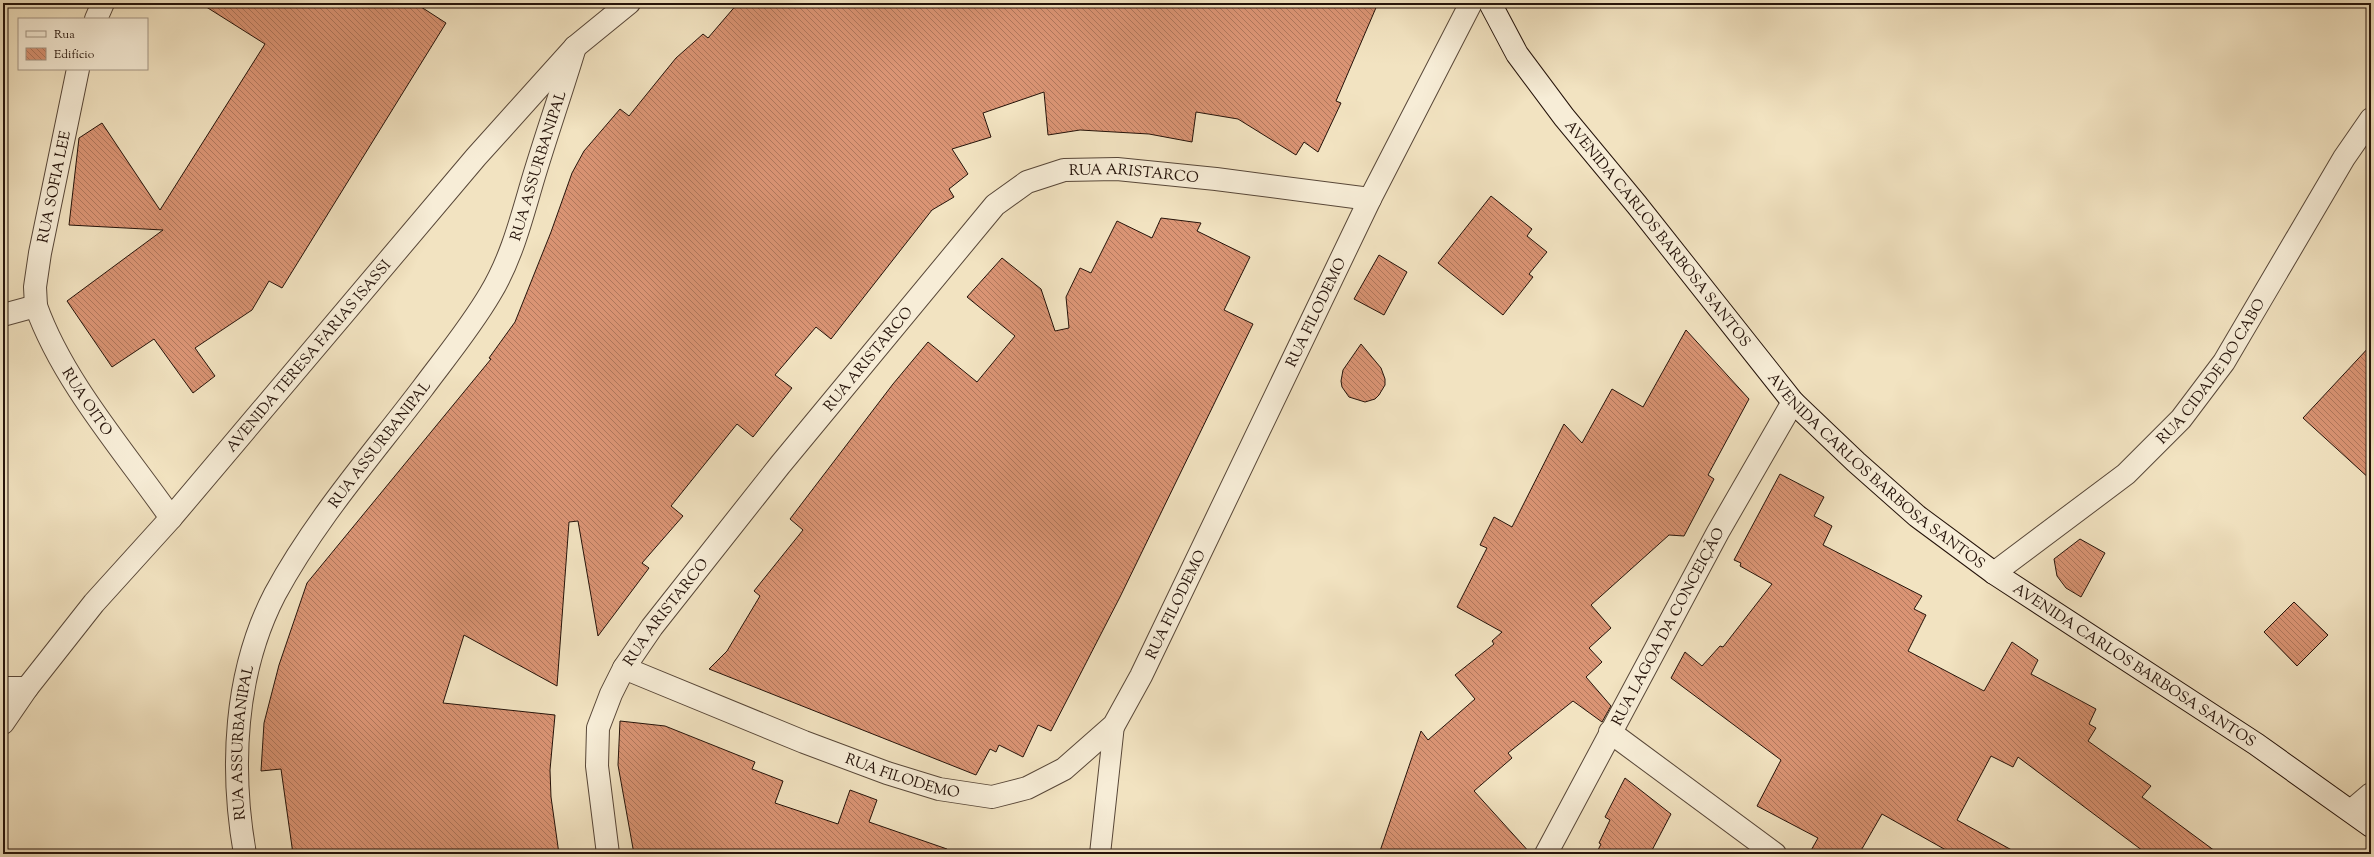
<svg xmlns="http://www.w3.org/2000/svg" width="2374" height="857" viewBox="0 0 2374 857" font-family="'Sorts Mill Goudy',serif">
<defs>
<pattern id="building-back-hatch" width="6" height="6" patternUnits="userSpaceOnUse"><rect width="6" height="6" fill="#da9474"/><path d="M-1 5l2 2M0 0l6 6M5-1l2 2" fill="none" stroke="#b1785d"/></pattern>
</defs>
<rect width="100%" height="100%" fill="#f2e3c1"/>
<filter id="stains"><feTurbulence type="fractalNoise" baseFrequency=".005" numOctaves="4"/><feColorMatrix values="0 0 0 0 .2 0 0 0 0 .09 0 0 0 0 .02 0 0 0 .5 -.17"/></filter>
<radialGradient id="worn" r=".72"><stop offset=".6" stop-color="#630" stop-opacity="0"/><stop offset="1" stop-color="#630" stop-opacity=".3"/></radialGradient>
<path fill="url(#building-back-hatch)" stroke="#25130a" d="M 200,3 L 415,3 L 446,23 L 282,288 L 269,281 L 252,310 L 195,348 L 215,376 L 193,393 L 154,339 L 112,367 L 67,301 L 163,230 L 69,225 L 79,138 L 102,123 L 160,210 L 265,44 Z
M 738,3 L 1378,3 L 1336,101 L 1341,103 L 1318,152 L 1304,142 L 1296,155 L 1238,119 L 1196,112 L 1192,142 L 1149,134 L 1080,130 L 1048,135 L 1044,92 L 983,113 L 991,137 L 952,149 L 968,174 L 949,189 L 954,197 L 932,210 L 831,339 L 816,327 L 775,375 L 792,388 L 753,437 L 737,424 L 671,506 L 683,516 L 642,563 L 649,568 L 598,636 L 578,521 L 569,522 L 557,686 L 464,635 L 443,703 L 555,715 L 550,770 L 551,797 L 559,854 L 293,854 L 281,769 L 261,771 L 264,723 L 279,665 L 307,583 L 491,359 L 489,358 L 515,322 L 551,232 L 572,173 L 584,151 L 620,109 L 629,116 L 676,58 L 703,34 L 708,38 Z
M 1491,196 L 1532,229 L 1527,236 L 1547,252 L 1529,274 L 1533,277 L 1503,315 L 1438,263 Z
M 1161,218 L 1201,223 L 1197,231 L 1250,257 L 1224,310 L 1253,324 L 1120,597 L 1051,731 L 1038,725 L 1023,757 L 999,745 L 996,752 L 990,749 L 976,775 L 709,669 L 727,651 L 760,596 L 754,591 L 803,530 L 790,519 L 893,384 L 928,342 L 977,382 L 1015,336 L 967,297 L 1002,258 L 1041,289 L 1055,331 L 1069,328 L 1066,297 L 1080,268 L 1091,273 L 1117,221 L 1152,238 Z
M 1379,255 L 1407,272 L 1384,315 L 1354,299 Z
M 1686,330 L 1749,399 L 1708,475 L 1714,479 L 1684,536 L 1669,535 L 1591,605 L 1611,628 L 1589,648 L 1602,662 L 1586,677 L 1611,706 L 1602,722 L 1573,701 L 1508,753 L 1512,758 L 1474,791 L 1531,854 L 1379,854 L 1421,731 L 1428,740 L 1475,699 L 1455,675 L 1494,644 L 1492,641 L 1502,632 L 1457,607 L 1487,548 L 1480,545 L 1494,517 L 1512,527 L 1564,424 L 1582,443 L 1612,389 L 1643,407 Z
M 1361,344 L 1381,368 L 1385,379 L 1385,385 L 1379,395 L 1375,399 L 1365,402 L 1349,397 L 1342,387 L 1341,381 L 1343,370 Z
M 2371,345 L 2371,480 L 2303,418 Z
M 1780,474 L 1824,497 L 1814,516 L 1832,526 L 1823,545 L 1922,596 L 1914,609 L 1926,615 L 1908,651 L 1984,691 L 2012,642 L 2038,660 L 2031,674 L 2096,709 L 2089,724 L 2096,728 L 2088,741 L 2151,786 L 2142,797 L 2219,854 L 2147,854 L 2018,757 L 2013,767 L 1991,756 L 1957,820 L 2019,854 L 1953,854 L 1882,814 L 1859,854 L 1809,854 L 1818,838 L 1757,806 L 1781,760 L 1671,678 L 1685,652 L 1702,666 L 1720,646 L 1723,647 L 1772,584 L 1740,566 L 1741,563 L 1734,560 Z
M 2080,539 L 2105,553 L 2081,597 L 2066,588 L 2057,576 L 2054,559 Z
M 2294,602 L 2328,635 L 2297,666 L 2264,632 Z
M 620,721 L 665,726 L 755,762 L 752,769 L 783,781 L 775,803 L 838,824 L 850,790 L 877,800 L 869,822 L 947,849 L 946,854 L 634,854 L 618,765 Z
M 1625,778 L 1671,814 L 1650,854 L 1596,854 L 1601,844 L 1599,843 L 1610,820 L 1605,817 Z"/>
<g fill="none" stroke-linecap="round" stroke-linejoin="round">
<g stroke="#584738" stroke-width="22">
<path id="service" d="M 1100,854 L 1114,725"/>
</g>
<g stroke="#584738" stroke-width="24">
<g id="minor">
<path d="M 96,19 L 103,3"/>
<path id="s1" d="M 36,306 L 35,287 L 40,253 L 78,69"/>
<path id="s2" d="M 3,315 L 36,306 C 63,382 125,452 171,518"/>
<path id="s3" d="M 624,668 L 804,742 L 887,773 L 939,789 L 992,797 L 1027,788 L 1064,769 L 1114,725 L 1141,676 L 1370,199 L 1471,3"/>
<path d="M 3,688 L 27,688"/>
<path d="M 1610,732 L 1775,854"/>
<path d="M 2351,811 L 2371,794"/>
<path id="s4" d="M 245,854 C 230,769 234,673 275,594 C 315,520 371,456 422,389 C 445,358 470,328 490,294 C 512,258 522,216 534,176 C 547,133 562,90 575,47"/>
<path id="s5" d="M 608,854 L 597,766 L 598,728 L 611,694 L 624,668 L 652,627 L 780,465 L 995,205 L 1027,182 L 1064,170 L 1117,169 L 1216,179 L 1370,199"/>
<path id="s6" d="M 1546,854 L 1718,532 L 1793,402"/>
</g>
</g>
<g stroke="#584738" stroke-width="24">
<g id="tertiary">
<path id="s7" d="M 1994,573 L 2126,474 L 2181,419 L 2224,362 L 2344,158 L 2371,119"/>
<path id="s8" d="M 3,723 L 27,688 L 94,603 L 171,518 L 476,157 L 575,47 L 629,3"/>
</g>
</g>
<g stroke="#25130a" stroke-width="24">
<g id="secondary">
<path id="s9" d="M 1490,3 L 1517,54 L 1564,117 L 1637,205 L 1793,402 L 1856,462 L 1917,516 L 1994,573 L 2256,744 L 2371,826"/>
</g>
</g>
<use href="#service" stroke="#f7edd7" stroke-width="20"/>
<use href="#minor" stroke="#f7edd7" stroke-width="22"/>
<use href="#tertiary" stroke="#f7edd7" stroke-width="22"/>
<use href="#secondary" stroke="#f7edd7" stroke-width="22"/>
</g>
<g text-anchor="middle" stroke-width="3" stroke-linejoin="round" paint-order="stroke">
<g font-size="15" fill="#25130a" stroke="#f7edd7">
<text dy="5" stroke="none"><textPath href="#s4" startOffset="773">RUA ASSURBANIPAL</textPath></text>
<text dy="5" stroke="none"><textPath href="#s5" startOffset="934">RUA ARISTARCO</textPath></text>
<text dy="5" stroke="none"><textPath href="#s1" startOffset="121">RUA SOFIA LEE</textPath></text>
<text dy="5" stroke="none"><textPath href="#s9" startOffset="286">AVENIDA CARLOS BARBOSA SANTOS</textPath></text>
<text dy="5" stroke="none"><textPath href="#s3" startOffset="995">RUA FILODEMO</textPath></text>
<text dy="5" stroke="none"><textPath href="#s8" startOffset="478">AVENIDA TERESA FARIAS ISASSI</textPath></text>
<text dy="5" stroke="none"><textPath href="#s5" startOffset="586">RUA ARISTARCO</textPath></text>
<text dy="5" stroke="none"><textPath href="#s7" startOffset="299">RUA CIDADE DO CABO</textPath></text>
<text dy="5" stroke="none"><textPath href="#s2" startOffset="143">RUA OITO</textPath></text>
<text dy="5" stroke="none"><textPath href="#s4" startOffset="449">RUA ASSURBANIPAL</textPath></text>
<text dy="5" stroke="none"><textPath href="#s9" startOffset="610">AVENIDA CARLOS BARBOSA SANTOS</textPath></text>
<text dy="5" stroke="none"><textPath href="#s3" startOffset="671">RUA FILODEMO</textPath></text>
<text dy="5" stroke="none"><textPath href="#s5" startOffset="262">RUA ARISTARCO</textPath></text>
<text dy="5" stroke="none"><textPath href="#s6" startOffset="258">RUA LAGOA DA CONCEIÇÃO</textPath></text>
<text dy="5" stroke="none"><textPath href="#s9" startOffset="934">AVENIDA CARLOS BARBOSA SANTOS</textPath></text>
<text dy="5" stroke="none"><textPath href="#s4" startOffset="112">RUA ASSURBANIPAL</textPath></text>
<text dy="5" stroke="none"><textPath href="#s3" startOffset="299">RUA FILODEMO</textPath></text>
</g>
</g>
<rect width="2374" height="857" fill="none" stroke="#f2e3c1" stroke-width="16"/>
<rect x="4" y="4" width="2366" height="849" fill="none" stroke="#25130a" stroke-width="2"/>
<rect x="8" y="8" width="2358" height="841" fill="none" stroke="#25130a"/>
<rect x="18" y="18" width="130" height="52" fill="#f7edd7" stroke="#a39685"/>
<rect x="26" y="31" width="20" height="6" fill="#f7edd7" stroke="#a39685"/>
<text x="54" y="38" font-size="12" fill="#25130a">Rua</text>
<rect x="26" y="48" width="20" height="12" fill="url(#building-back-hatch)" stroke="#a39685"/>
<text x="54" y="58" font-size="12" fill="#25130a">Edifício</text>
<rect width="100%" height="100%" filter="url(#stains)"/>
<rect width="100%" height="100%" fill="url(#worn)"/>
</svg>
